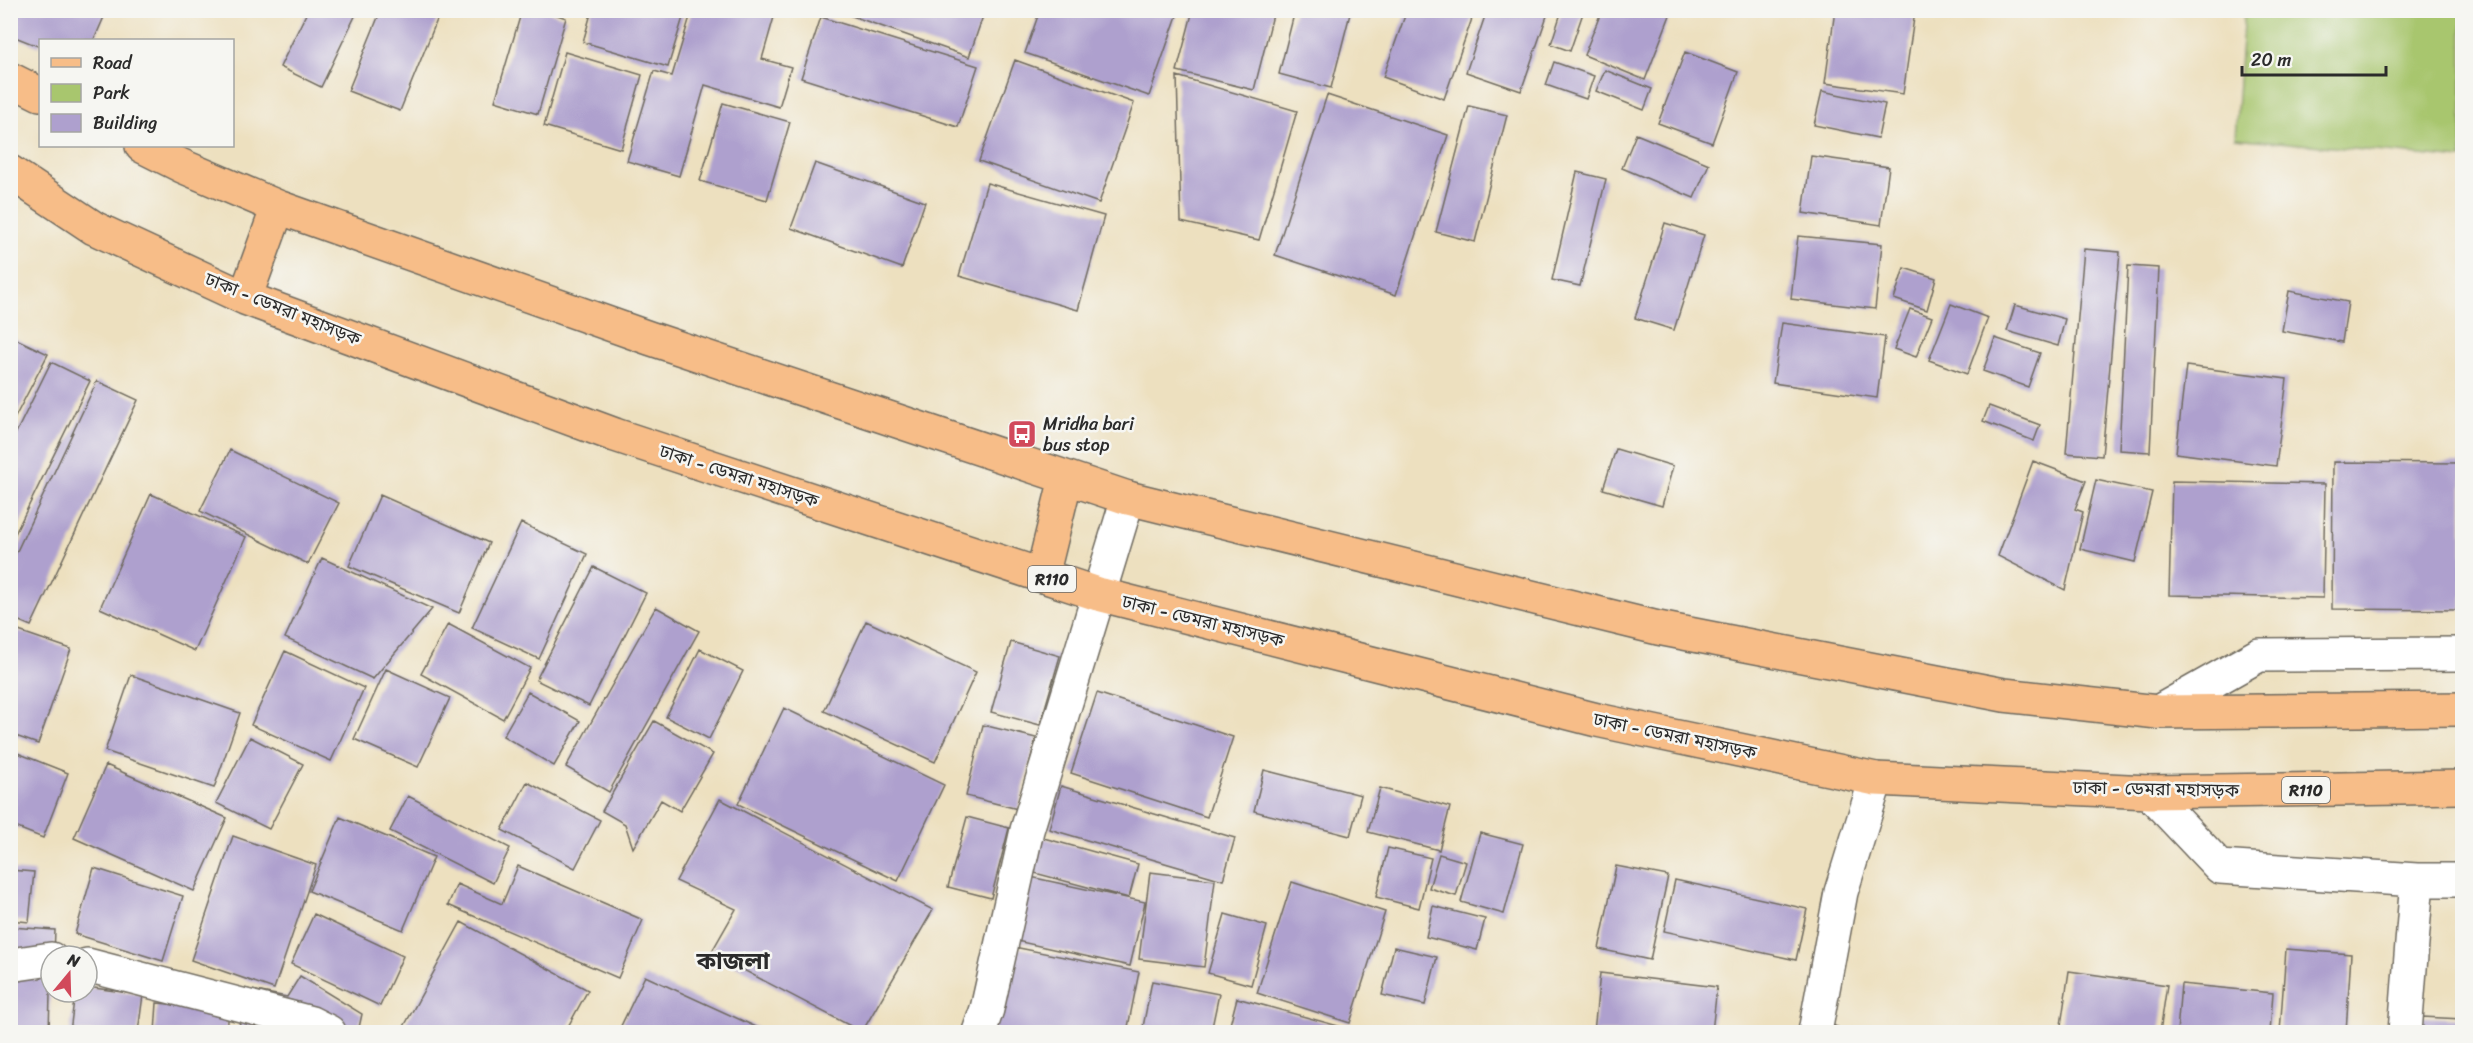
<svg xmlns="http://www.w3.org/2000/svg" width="2473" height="1043" viewBox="0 0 2473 1043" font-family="Sriracha,'Noto Sans Bengali',sans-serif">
<rect width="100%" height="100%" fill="#f6f6f2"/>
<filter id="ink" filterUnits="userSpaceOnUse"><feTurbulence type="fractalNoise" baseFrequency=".0167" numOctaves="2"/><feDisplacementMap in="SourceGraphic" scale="12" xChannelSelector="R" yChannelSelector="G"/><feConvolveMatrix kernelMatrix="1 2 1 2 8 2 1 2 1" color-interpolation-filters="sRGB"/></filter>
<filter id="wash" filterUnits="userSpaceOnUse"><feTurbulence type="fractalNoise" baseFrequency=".008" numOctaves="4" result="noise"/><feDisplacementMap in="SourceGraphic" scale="24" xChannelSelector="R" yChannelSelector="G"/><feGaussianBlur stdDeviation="1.35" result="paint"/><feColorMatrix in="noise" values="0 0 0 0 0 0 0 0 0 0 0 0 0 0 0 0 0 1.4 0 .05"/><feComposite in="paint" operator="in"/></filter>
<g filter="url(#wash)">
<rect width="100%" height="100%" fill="#ede0bf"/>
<path fill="#a8c66e" stroke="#6a784c" stroke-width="1.5" d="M 2244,11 L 2462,11 L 2462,159 L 2235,138 Z"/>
<g id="blocks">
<path fill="#aea0ce" d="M 10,10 L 107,10 L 94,40 L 40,40 L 40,47 L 10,35 Z
M 308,10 L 358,10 L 321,87 L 280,67 Z
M 381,10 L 441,10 L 400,111 L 348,91 Z
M 522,10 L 543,10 L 566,18 L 538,114 L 495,101 Z
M 592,10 L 672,10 L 684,14 L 668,67 L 583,42 Z
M 692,10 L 751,10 L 774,17 L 762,59 L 791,67 L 779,107 L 705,85 L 679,176 L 627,161 L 654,71 L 672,76 Z
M 835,10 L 985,10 L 969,57 Z
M 1040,10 L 1179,10 L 1149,96 L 1025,53 Z
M 1193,10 L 1274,11 L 1254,90 L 1177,71 Z
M 1295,10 L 1351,10 L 1331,88 L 1279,74 Z
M 1407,10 L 1475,10 L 1444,99 L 1383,77 Z
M 1487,10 L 1549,10 L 1521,91 L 1466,72 Z
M 1562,10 L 1584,10 L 1570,51 L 1551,44 Z
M 1602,10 L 1672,10 L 1645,80 L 1584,55 Z
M 1835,10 L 1915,11 L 1903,94 L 1825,83 Z
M 821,17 L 978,66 L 958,127 L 801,78 Z
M 565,52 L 642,75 L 621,149 L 544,126 Z
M 1685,52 L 1738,72 L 1712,143 L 1658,123 Z
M 1015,60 L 1134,103 L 1099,203 L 979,161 Z
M 1554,62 L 1594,76 L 1586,99 L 1546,85 Z
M 1605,70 L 1652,89 L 1644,110 L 1596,91 Z
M 1177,76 L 1297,111 L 1259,240 L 1181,222 Z
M 1822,91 L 1885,104 L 1878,138 L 1814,125 Z
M 1327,95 L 1448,135 L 1396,295 L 1275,255 Z
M 723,103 L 790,122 L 767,200 L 700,181 Z
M 1469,106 L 1507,115 L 1475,242 L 1436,232 Z
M 1636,134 L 1709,164 L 1694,198 L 1622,168 Z
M 1811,156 L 1889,167 L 1881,225 L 1803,213 Z
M 815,163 L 925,202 L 902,268 L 791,228 Z
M 1577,172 L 1606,179 L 1580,286 L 1552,280 Z
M 987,183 L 1104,216 L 1078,310 L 959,276 Z
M 1665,223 L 1704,235 L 1674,330 L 1635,318 Z
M 1798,236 L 1882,244 L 1875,309 L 1791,299 Z
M 2084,249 L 2120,252 L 2102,456 L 2066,453 Z
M 2128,266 L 2159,268 L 2150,452 L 2119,450 Z
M 1904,268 L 1936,278 L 1927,310 L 1894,299 Z
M 2289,291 L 2348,302 L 2342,342 L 2282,331 Z
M 1951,304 L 1988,318 L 1967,374 L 1929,360 Z
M 2015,305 L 2065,319 L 2058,346 L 2007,331 Z
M 1910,309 L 1932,317 L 1916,357 L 1894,349 Z
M 1782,323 L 1885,337 L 1877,398 L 1773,383 Z
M 10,336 L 48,354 L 10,427 Z
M 1995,338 L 2040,353 L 2028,387 L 1983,371 Z
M 51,362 L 90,381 L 10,544 L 10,445 Z
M 2186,366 L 2287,379 L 2276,466 L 2176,453 Z
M 97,381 L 138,400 L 31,626 L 10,617 L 10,566 Z
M 1989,406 L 2040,425 L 2034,441 L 1983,421 Z
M 1616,449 L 1673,466 L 1662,506 L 1603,489 Z
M 230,450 L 339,503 L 308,564 L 200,511 Z
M 2033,461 L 2086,481 L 2075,509 L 2083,512 L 2065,590 L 1998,556 Z
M 2333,462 L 2462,463 L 2462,610 L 2332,609 Z
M 2096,480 L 2152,492 L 2135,562 L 2080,549 Z
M 2172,481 L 2325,484 L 2323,598 L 2169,595 Z
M 151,494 L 246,537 L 195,651 L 100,608 Z
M 380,495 L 489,543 L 459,613 L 349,566 Z
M 521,523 L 587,554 L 539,659 L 472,628 Z
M 322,558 L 432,609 L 373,679 L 285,638 Z
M 594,567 L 646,593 L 589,706 L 536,680 Z
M 656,607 L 699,631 L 609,792 L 566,767 Z
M 866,621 L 976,672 L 935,762 L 824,711 Z
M 448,624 L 530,668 L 503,719 L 421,674 Z
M 10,628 L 71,649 L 38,744 L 10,734 Z
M 1011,642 L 1060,656 L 1040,725 L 991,712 Z
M 700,649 L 743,671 L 709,739 L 666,717 Z
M 285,651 L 364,688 L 331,761 L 251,725 Z
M 386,669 L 450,698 L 418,767 L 354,739 Z
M 131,675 L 240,713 L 214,788 L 105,751 Z
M 528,692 L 580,721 L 554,766 L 503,736 Z
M 1097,693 L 1233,737 L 1207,817 L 1071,773 Z
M 784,708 L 944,785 L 898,881 L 738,804 Z
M 654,721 L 713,754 L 680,811 L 661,800 L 633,848 L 625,824 L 602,811 Z
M 983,725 L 1036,738 L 1018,809 L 966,796 Z
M 250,737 L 303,764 L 269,829 L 216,803 Z
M 10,750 L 68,773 L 43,838 L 10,825 Z
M 106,765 L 227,818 L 194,891 L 74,838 Z
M 1264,770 L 1361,795 L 1350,836 L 1254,811 Z
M 527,782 L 600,820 L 575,868 L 502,830 Z
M 1061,786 L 1235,838 L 1223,880 L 1049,829 Z
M 1380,788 L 1450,807 L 1439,850 L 1368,832 Z
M 408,796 L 510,848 L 493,883 L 390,831 Z
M 720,799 L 933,910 L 862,1032 L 711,953 L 736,909 L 676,881 Z
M 340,817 L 434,857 L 403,930 L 309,891 Z
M 967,817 L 1009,828 L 991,898 L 948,887 Z
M 1480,833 L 1523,844 L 1504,914 L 1461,902 Z
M 233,836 L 316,865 L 274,989 L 191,960 Z
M 1040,837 L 1138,864 L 1129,898 L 1031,872 Z
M 1388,848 L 1431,858 L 1419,908 L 1376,897 Z
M 1439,854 L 1466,862 L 1456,896 L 1429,888 Z
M 518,866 L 643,920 L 618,978 L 448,905 L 457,884 L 502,904 Z
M 1616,866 L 1668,876 L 1650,960 L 1599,949 Z
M 94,868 L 183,896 L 163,961 L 75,934 Z
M 10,870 L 34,872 L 29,922 L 10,920 Z
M 1150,872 L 1215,880 L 1204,967 L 1139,959 Z
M 1026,876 L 1145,902 L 1130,966 L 1012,940 Z
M 1675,880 L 1807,909 L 1796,960 L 1664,931 Z
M 1292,882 L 1385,912 L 1350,1023 L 1257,993 Z
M 1433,906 L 1485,919 L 1477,950 L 1426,937 Z
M 314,914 L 403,956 L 380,1006 L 291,964 Z
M 1225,914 L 1267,926 L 1251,985 L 1208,973 Z
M 461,922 L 588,990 L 565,1032 L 401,1032 Z
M 10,927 L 55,930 L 54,956 L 51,956 L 49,1032 L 10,1031 Z
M 1009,946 L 1139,972 L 1127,1032 L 992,1032 Z
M 1394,947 L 1437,957 L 1425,1005 L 1382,995 Z
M 2286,949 L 2351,954 L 2346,1032 L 2280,1032 Z
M 2069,971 L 2167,985 L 2160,1032 L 2060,1032 Z
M 1600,973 L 1717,987 L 1712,1032 L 1594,1032 Z
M 300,976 L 362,1014 L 358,1032 L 238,1032 L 246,989 L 287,997 Z
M 645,976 L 767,1032 L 629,1032 L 620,1028 Z
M 1152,981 L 1219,994 L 1211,1032 L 1142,1032 Z
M 2181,984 L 2273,993 L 2270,1032 L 2177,1032 Z
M 87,987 L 143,995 L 138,1032 L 70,1032 L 75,992 L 87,992 Z
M 1237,998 L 1349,1029 L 1348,1032 L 1228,1032 Z
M 157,1003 L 229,1009 L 227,1032 L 155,1032 Z
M 2422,1017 L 2462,1019 L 2462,1032 L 2421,1032 Z
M 1832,1025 L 1850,1032 L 1829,1032 Z
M 793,1027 L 808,1032 L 791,1032 Z"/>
</g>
</g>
<g filter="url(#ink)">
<use href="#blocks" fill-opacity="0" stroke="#6f6a5f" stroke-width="1.5"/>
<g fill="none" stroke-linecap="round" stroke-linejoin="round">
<g stroke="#6f6a5f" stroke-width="36">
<path id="minor" d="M 2158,712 L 2259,655 L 2462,654
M 2149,792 L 2220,867 L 2417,880 L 2462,880
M 10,965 L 51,959
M 87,965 L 311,1023 L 329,1032
M 979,1032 L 987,1009 L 1027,830 L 1128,498
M 1815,1032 L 1841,892 L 1876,779
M 2405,1032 L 2417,880"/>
</g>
<g stroke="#6f6a5f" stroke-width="36">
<path id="major" d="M 10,79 L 40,94
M 142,146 L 182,166 L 278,207 L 649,338 L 1128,498 L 1658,628 L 2004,695 L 2158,712 L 2462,709
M 10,172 L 94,228 L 245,298 L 615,435 L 1098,594 L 1597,720 L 1876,779 L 2149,792 L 2462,787
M 245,298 L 278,207
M 1042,576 L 1066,478"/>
</g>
<use href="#minor" stroke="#fff" stroke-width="33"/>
<use href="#major" stroke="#f7bd88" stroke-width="33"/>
</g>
</g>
<defs>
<g id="bus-square" transform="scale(1.5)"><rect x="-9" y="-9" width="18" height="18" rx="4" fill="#d1495b" stroke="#f6f6f2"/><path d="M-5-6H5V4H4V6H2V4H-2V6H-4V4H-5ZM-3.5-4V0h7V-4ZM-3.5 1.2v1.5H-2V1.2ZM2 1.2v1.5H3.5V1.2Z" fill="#fff"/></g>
</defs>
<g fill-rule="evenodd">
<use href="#bus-square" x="1022" y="434"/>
</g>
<g text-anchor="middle" stroke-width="5" stroke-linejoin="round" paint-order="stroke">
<g fill="#f6f6f2" stroke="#686867" stroke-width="1.5">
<rect x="1028" y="566" width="48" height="26" rx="4.5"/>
<rect x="2282" y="777" width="48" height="26" rx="4.5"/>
</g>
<g font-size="16" font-weight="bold" fill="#2b2b2b">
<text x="1052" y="585">R110</text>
<text x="2306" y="796">R110</text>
</g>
<g font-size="18" fill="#2b2b2b" stroke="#f6f6f2">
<text transform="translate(283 309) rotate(22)" y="6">ঢাকা - ডেমরা মহাসড়ক</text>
<text transform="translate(739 476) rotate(18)" y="6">ঢাকা - ডেমরা মহাসড়ক</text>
<text transform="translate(1203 621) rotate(14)" y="6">ঢাকা - ডেমরা মহাসড়ক</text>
<text transform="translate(1675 736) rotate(12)" y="6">ঢাকা - ডেমরা মহাসড়ক</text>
<text transform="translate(2156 789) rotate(1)" y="6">ঢাকা - ডেমরা মহাসড়ক</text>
</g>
<g font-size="18" fill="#2b2b2b" stroke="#f6f6f2" text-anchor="start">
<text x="1043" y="430">Mridha bari<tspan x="1043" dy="21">bus stop</tspan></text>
</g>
<g font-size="24" font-weight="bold" fill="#2b2b2b" stroke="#f6f6f2">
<text x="733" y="969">কাজলা</text>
</g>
</g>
<rect width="2473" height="1043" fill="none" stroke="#f6f6f2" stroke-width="36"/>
<rect x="39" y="39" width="195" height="108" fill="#f6f6f2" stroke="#a5a5a2" stroke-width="1.5"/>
<rect x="51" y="58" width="30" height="9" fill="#f7bd88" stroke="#a5a5a2" stroke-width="1.5"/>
<text x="93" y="69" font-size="18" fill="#2b2b2b">Road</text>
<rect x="51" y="84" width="30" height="18" fill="#a8c66e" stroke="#a5a5a2" stroke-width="1.5"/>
<text x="93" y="99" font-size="18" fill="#2b2b2b">Park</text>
<rect x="51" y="114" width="30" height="18" fill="#aea0ce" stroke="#a5a5a2" stroke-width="1.5"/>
<text x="93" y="129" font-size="18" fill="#2b2b2b">Building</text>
<g transform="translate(69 974) rotate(19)"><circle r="28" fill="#f6f6f2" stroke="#a5a5a2" stroke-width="1.5"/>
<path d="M0-4.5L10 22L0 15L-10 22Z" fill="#d1495b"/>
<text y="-9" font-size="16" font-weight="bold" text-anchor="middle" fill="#2b2b2b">N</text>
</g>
<path d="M2242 66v9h144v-9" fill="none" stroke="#2b2b2b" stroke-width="3"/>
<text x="2251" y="66" font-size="18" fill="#2b2b2b" stroke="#f6f6f2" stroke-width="4.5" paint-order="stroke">20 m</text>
</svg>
